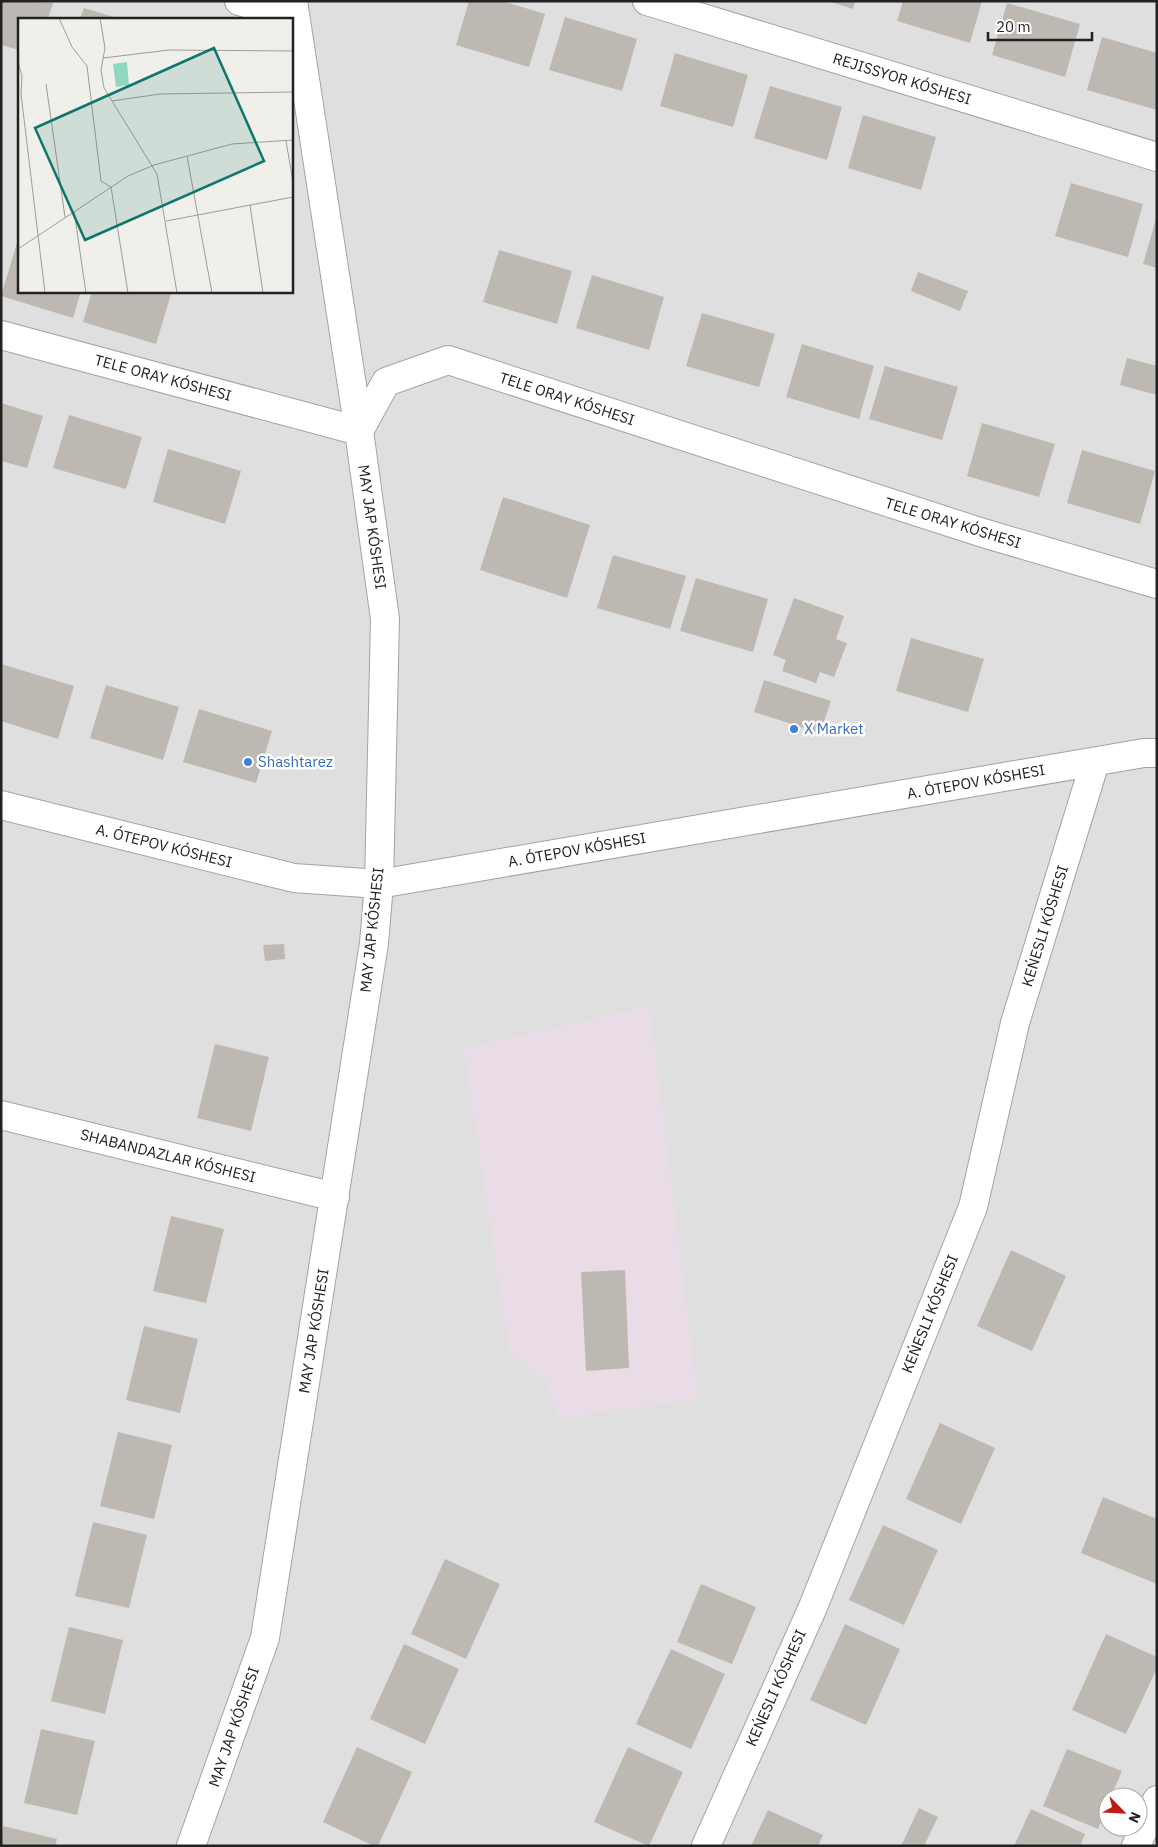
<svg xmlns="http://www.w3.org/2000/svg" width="1158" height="1847" viewBox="0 0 1158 1847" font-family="'IBM Plex Sans',sans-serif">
<rect width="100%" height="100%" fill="#f1efe9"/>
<path fill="#dfdfdf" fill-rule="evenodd" d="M 1,1 L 1157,1 L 1157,1846 L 1,1846 ZM 19,19 L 291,19 L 291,291 L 19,291 ZM 1108,1797 L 1138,1797 L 1138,1827 L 1108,1827 Z"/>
<path fill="#e9dce6" d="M 649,1006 L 698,1399 L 558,1418 L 547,1380 L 510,1354 L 464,1049 Z"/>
<path fill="#beb8b2" d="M 1,1 L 53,3 L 48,19 L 19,19 L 19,50 L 1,45 Z
M 469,1 L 502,1 L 545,14 L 529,67 L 456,45 Z
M 828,1 L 855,1 L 853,9 Z
M 903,1 L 982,1 L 970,43 L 897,21 Z
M 1007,3 L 1080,24 L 1065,77 L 992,55 Z
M 84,8 L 117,18 L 117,19 L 80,19 Z
M 565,17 L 637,39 L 622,91 L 549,70 Z
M 1102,37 L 1157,53 L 1157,110 L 1087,90 Z
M 675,53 L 748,75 L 733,127 L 660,106 Z
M 770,86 L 842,107 L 827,160 L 754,138 Z
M 863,115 L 936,137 L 921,190 L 848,168 Z
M 1071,183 L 1143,204 L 1128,257 L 1055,236 Z
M 1156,219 L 1157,220 L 1157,268 L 1143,264 Z
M 17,243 L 19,244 L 19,291 L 81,291 L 73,318 L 1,296 Z
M 499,250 L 572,271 L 557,324 L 483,302 Z
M 918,272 L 968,291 L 960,311 L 911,291 Z
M 592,275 L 664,297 L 649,350 L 576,328 Z
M 92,291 L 172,291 L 156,344 L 83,322 Z
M 702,313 L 775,334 L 759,387 L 686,366 Z
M 802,344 L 874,366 L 859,419 L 786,397 Z
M 1127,358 L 1157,366 L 1157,395 L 1120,385 Z
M 885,366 L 958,387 L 942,440 L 869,419 Z
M 1,403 L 43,416 L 27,468 L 1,461 Z
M 69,415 L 142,437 L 126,489 L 53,468 Z
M 982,423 L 1055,444 L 1039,497 L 967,476 Z
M 168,449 L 241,471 L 225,524 L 153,502 Z
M 1082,450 L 1155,471 L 1140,524 L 1067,503 Z
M 503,497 L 590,525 L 567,598 L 480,570 Z
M 613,555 L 686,576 L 670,629 L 597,608 Z
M 696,578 L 768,599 L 753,652 L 680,631 Z
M 794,598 L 844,616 L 836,639 L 847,643 L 834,677 L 820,672 L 816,683 L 782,671 L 786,660 L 773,655 Z
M 911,638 L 984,659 L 968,712 L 896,691 Z
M 1,664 L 74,686 L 58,739 L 1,721 Z
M 764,680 L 831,701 L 820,733 L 754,712 Z
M 106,685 L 179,707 L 163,760 L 90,738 Z
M 199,709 L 272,731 L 256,783 L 183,762 Z
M 284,944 L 285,959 L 265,961 L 263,945 Z
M 215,1044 L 269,1057 L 251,1131 L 197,1118 Z
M 171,1216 L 224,1229 L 206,1303 L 153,1291 Z
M 1011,1250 L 1066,1276 L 1032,1351 L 977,1326 Z
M 625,1270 L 629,1368 L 586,1371 L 581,1272 Z
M 144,1326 L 198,1339 L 180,1413 L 126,1400 Z
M 940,1423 L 995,1448 L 961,1524 L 906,1499 Z
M 118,1432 L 172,1445 L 154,1519 L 100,1506 Z
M 1103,1497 L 1157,1519 L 1157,1584 L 1081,1553 Z
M 93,1522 L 147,1535 L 129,1608 L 75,1596 Z
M 883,1525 L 938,1550 L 904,1625 L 849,1600 Z
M 445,1559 L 500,1584 L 466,1659 L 411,1634 Z
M 701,1584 L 756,1607 L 732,1664 L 677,1642 Z
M 845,1624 L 900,1649 L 866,1725 L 810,1700 Z
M 69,1627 L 123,1640 L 105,1714 L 51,1701 Z
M 1106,1634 L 1157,1657 L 1157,1668 L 1126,1734 L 1072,1710 Z
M 404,1644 L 459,1669 L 425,1744 L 370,1719 Z
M 671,1649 L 725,1674 L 691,1749 L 636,1724 Z
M 41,1729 L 95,1741 L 77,1815 L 24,1803 Z
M 357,1747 L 412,1772 L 378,1846 L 374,1846 L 323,1822 Z
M 628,1747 L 683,1772 L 649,1846 L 594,1822 Z
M 1067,1749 L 1122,1771 L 1111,1797 L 1108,1797 L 1108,1804 L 1098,1829 L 1043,1806 Z
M 919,1808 L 938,1817 L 924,1846 L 901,1846 Z
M 1031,1809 L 1085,1834 L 1080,1846 L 1014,1846 Z
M 768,1810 L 823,1835 L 818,1846 L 751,1846 Z
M 3,1826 L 57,1839 L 55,1846 L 1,1846 Z"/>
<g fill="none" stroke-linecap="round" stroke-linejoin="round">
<g stroke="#a3a3a3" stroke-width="30">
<path id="minor" d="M 239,1 L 295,17
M 647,1 L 1157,157
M 1,335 L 359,431 L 386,382 L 448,360 L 983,533 L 1157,584
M 1,805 L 294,878 L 379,884 L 1144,753 L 1157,753
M 1,1115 L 335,1197
M 191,1846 L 265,1638 L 374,943 L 379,884 L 385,619 L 359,431 L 293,1
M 706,1846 L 813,1607 L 973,1207 L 1015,1023 L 1095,762
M 1136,1846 L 1157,1800"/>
</g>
<use href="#minor" stroke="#fff" stroke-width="28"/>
</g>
<g fill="#3f7fe0" stroke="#fff" stroke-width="2">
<circle cx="794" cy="729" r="5"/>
<circle cx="248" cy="762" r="5"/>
</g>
<g text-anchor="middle" stroke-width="5" stroke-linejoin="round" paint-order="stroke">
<g font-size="15" fill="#222" stroke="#fff">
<text transform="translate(902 79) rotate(17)" y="5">REJISSYOR KÓSHESI</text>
<text transform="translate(163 378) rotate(15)" y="5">TELE ORAY KÓSHESI</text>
<text transform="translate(567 399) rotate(18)" y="5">TELE ORAY KÓSHESI</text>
<text transform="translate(953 523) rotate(17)" y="5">TELE ORAY KÓSHESI</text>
<text transform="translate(372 527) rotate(82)" y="5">MAY JAP KÓSHESI</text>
<text transform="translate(976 782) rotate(-10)" y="5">A. ÓTEPOV KÓSHESI</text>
<text transform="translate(164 846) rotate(14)" y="5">A. ÓTEPOV KÓSHESI</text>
<text transform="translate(577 850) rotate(-10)" y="5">A. ÓTEPOV KÓSHESI</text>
<text transform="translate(1045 926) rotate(-73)" y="5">KEŃESLI KÓSHESI</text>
<text transform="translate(372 930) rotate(-84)" y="5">MAY JAP KÓSHESI</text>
<text transform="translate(168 1156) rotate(14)" y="5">SHABANDAZLAR KÓSHESI</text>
<text transform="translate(930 1314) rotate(-68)" y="5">KEŃESLI KÓSHESI</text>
<text transform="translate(314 1331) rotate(-81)" y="5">MAY JAP KÓSHESI</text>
<text transform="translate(776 1688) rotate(-66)" y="5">KEŃESLI KÓSHESI</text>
<text transform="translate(234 1727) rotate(-71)" y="5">MAY JAP KÓSHESI</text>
</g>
<g font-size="15" fill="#366cbe" stroke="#fff" text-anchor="start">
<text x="804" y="734">X Market</text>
<text x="258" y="767">Shashtarez</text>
</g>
</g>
<g transform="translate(18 18)">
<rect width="275" height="275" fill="#f1efe9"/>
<path d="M 109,44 L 111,67 L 98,69 L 95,46 Z" fill="#8fd8bf"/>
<path fill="none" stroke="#9e9d99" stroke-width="1" d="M 41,0 L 54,29 L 69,48 L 83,163 L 93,169 L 110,275M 82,0 L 87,30 L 83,52 L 86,70 L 139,156 L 159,275M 85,40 L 151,32 L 275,33M 0,44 L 4,58 L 3,76 L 27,275M 28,66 L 47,199M 94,83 L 142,76 L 275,74M 268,123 L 275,164M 169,138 L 194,275M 232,187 L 245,275M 56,193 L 68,275M 148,203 L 275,179M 0,231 L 110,158 L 136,147 L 214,126 L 275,122"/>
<path fill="#0f766e" fill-opacity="0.15" stroke="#0f766e" stroke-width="2.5" d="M 196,30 L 246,143 L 67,222 L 17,110 Z"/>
<rect width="275" height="275" fill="none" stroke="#222" stroke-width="2.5"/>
</g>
<rect width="1158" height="1847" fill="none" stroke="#222222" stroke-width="5"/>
<g transform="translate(1123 1812) rotate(114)"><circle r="24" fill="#ffffff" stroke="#a7a7a7"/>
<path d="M0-4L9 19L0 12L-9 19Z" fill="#c01b13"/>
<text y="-8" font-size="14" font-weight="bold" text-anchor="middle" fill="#222222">N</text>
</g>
<path d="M988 32v8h104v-8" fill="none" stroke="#222222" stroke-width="2.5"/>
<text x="996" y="32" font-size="15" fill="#222222" stroke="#ffffff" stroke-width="4" paint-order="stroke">20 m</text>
</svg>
